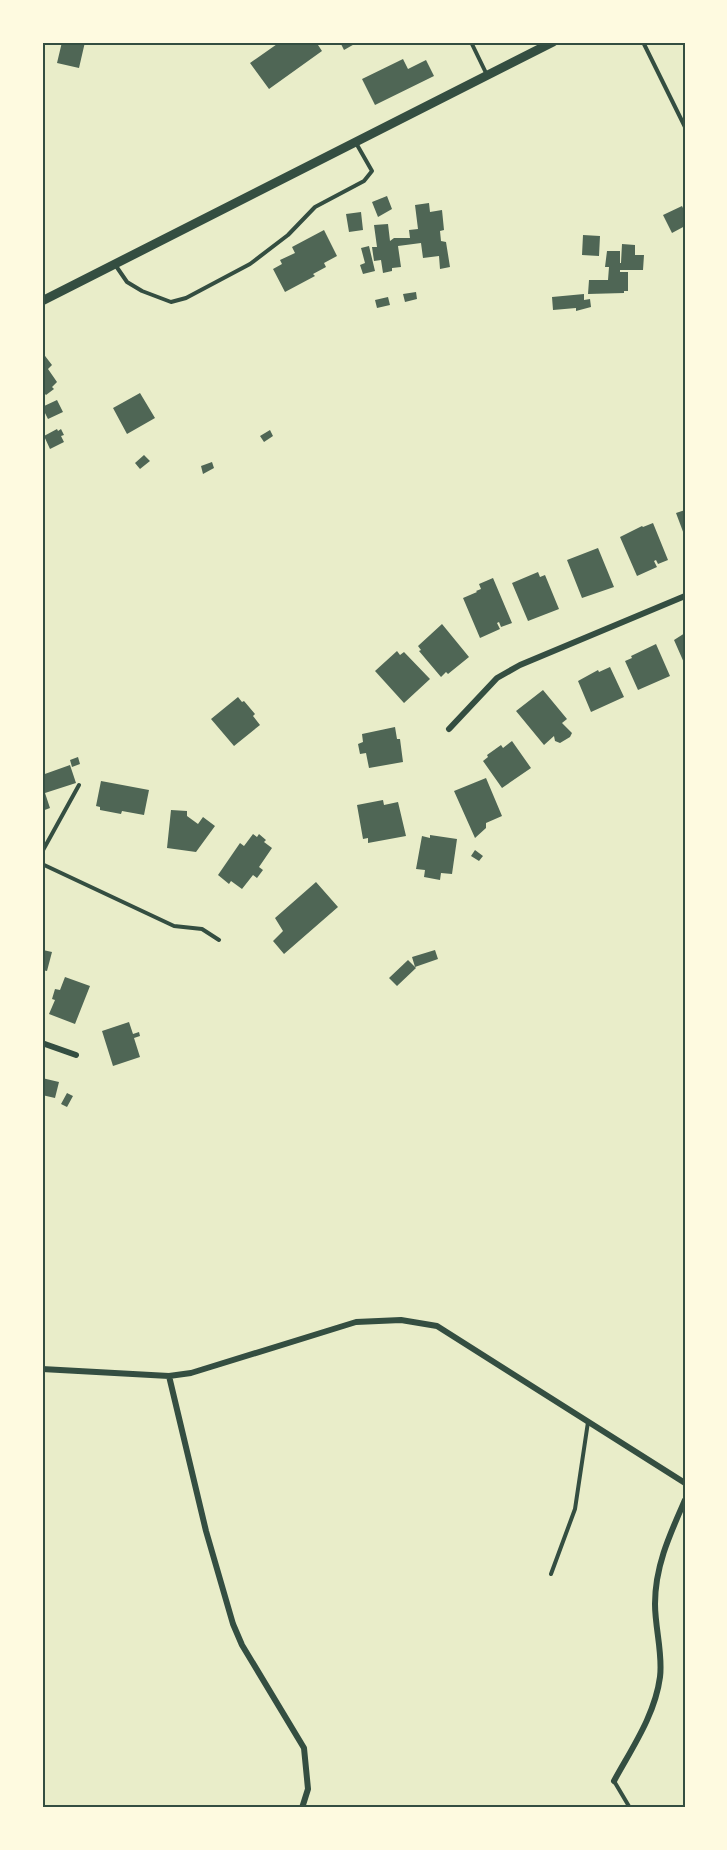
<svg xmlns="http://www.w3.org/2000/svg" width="727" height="1850" viewBox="0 0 727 1850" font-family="'Work Sans',sans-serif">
<rect width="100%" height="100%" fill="#e9edc9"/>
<path fill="#4f6655" d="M 62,42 L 85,42 L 79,68 L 57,63 Z
M 280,42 L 316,42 L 322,51 L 269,89 L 250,63 Z
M 340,42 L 358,42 L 344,50 Z
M 403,59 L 408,69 L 426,60 L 434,76 L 375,105 L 362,79 Z
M 387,196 L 392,209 L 378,217 L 372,202 Z
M 429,203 L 430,212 L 442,210 L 444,230 L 440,231 L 441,241 L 446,242 L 450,267 L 440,269 L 439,256 L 423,258 L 421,243 L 398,246 L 401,267 L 392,268 L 392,271 L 383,273 L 381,260 L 374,261 L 372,247 L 377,247 L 374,225 L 388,224 L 390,241 L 394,238 L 410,238 L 409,230 L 418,229 L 415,205 Z
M 682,206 L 685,212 L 685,226 L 672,233 L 663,215 Z
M 361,212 L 363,230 L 349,232 L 346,214 Z
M 324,230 L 337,256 L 324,263 L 326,267 L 313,274 L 315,276 L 285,292 L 273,269 L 282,264 L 280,260 L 295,253 L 292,247 Z
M 583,235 L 600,236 L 599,256 L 582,255 Z
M 622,244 L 635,245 L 635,255 L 644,255 L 643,270 L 620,270 L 620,272 L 628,272 L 628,291 L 624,291 L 624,293 L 588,294 L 589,280 L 608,280 L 609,267 L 605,267 L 607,251 L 620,251 L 620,263 L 621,263 Z
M 369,246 L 375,271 L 363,274 L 360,265 L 365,263 L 361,248 Z
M 416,292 L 417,299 L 405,302 L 403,294 Z
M 584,294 L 584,300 L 590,299 L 591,307 L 576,311 L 576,308 L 553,310 L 552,297 Z
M 388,297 L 390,305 L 377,308 L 375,300 Z
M 42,352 L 52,365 L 48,369 L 57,382 L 52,387 L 54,389 L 46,395 L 42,391 Z
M 140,393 L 155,418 L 127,434 L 113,408 Z
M 57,400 L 63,412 L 48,419 L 42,407 Z
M 57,429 L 58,431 L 61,429 L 64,435 L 61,436 L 64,442 L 50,449 L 44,436 Z
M 270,430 L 273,436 L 264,442 L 260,436 Z
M 144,455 L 150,461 L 140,469 L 135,463 Z
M 212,462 L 214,468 L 203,474 L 201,466 Z
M 685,510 L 685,537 L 676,513 Z
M 653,523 L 668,560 L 658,564 L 656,560 L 654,561 L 657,567 L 637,576 L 620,537 L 642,526 L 643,527 Z
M 598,548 L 614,587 L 582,598 L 567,560 Z
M 538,572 L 540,577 L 545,575 L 559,609 L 528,621 L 512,583 Z
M 493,578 L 512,623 L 501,627 L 499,622 L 497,623 L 500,629 L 480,638 L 463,598 L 477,592 L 476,591 L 481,589 L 479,584 Z
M 442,624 L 469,657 L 448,674 L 446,672 L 441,677 L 419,651 L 421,650 L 418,646 Z
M 685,633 L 685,665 L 674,640 Z
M 656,644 L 670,676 L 638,690 L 625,661 L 632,658 L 631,656 Z
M 397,651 L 400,655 L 404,652 L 430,679 L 404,703 L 375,671 Z
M 610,667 L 624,697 L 591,712 L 578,681 L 598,670 L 599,672 Z
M 543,690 L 567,719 L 562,723 L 572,733 L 570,737 L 560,743 L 555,741 L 554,736 L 544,745 L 516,711 Z
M 238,697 L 242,702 L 244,701 L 255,714 L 253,716 L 260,725 L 234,746 L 211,719 Z
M 395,727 L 397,739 L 400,739 L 403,762 L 369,768 L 366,753 L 360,754 L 358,744 L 363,742 L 362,734 Z
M 512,741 L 531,768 L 502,788 L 483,761 L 488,757 L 487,755 L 501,745 L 503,748 Z
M 78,757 L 80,764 L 72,767 L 70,760 Z
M 70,765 L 76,783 L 45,793 L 50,808 L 42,811 L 42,775 Z
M 486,778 L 502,816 L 486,823 L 486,828 L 475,838 L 454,791 Z
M 101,781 L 149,790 L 144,815 L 122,811 L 121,814 L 100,810 L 100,807 L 96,806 Z
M 383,800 L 384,805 L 398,802 L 406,836 L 368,843 L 368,838 L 363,839 L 357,805 Z
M 171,810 L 187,811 L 187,816 L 198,824 L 203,817 L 215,826 L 196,852 L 167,848 Z
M 253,834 L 257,837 L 259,834 L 266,840 L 264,842 L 272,848 L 259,867 L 263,870 L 257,878 L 253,875 L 242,889 L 231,881 L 229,884 L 218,875 L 240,843 L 244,846 Z
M 430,835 L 457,839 L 452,874 L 441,873 L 440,880 L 424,877 L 425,870 L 416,869 L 422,836 L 430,838 Z
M 475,850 L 483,856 L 479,861 L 471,856 Z
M 316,882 L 338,907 L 284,954 L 273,941 L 283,931 L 275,918 Z
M 43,950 L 52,952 L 47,971 L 42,970 Z
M 435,950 L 438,959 L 415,967 L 412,957 Z
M 408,960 L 416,968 L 397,986 L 389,978 Z
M 65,977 L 90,986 L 75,1024 L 49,1014 L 55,1000 L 52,999 L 55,989 L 60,990 Z
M 129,1022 L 133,1034 L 139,1032 L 140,1036 L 134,1038 L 140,1057 L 113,1066 L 102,1031 Z
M 42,1078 L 59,1082 L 55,1098 L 42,1095 Z
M 67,1093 L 73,1096 L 67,1107 L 61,1104 Z"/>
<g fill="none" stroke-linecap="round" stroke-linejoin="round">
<path stroke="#344e41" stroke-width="4" d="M 471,42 L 487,75
M 643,42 L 685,127
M 116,266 L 127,282 L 142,291 L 171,302 L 186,298 L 250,264 L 288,235 L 315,207 L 364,181 L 372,171 L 356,143
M 42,852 L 79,785
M 42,864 L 174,926 L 202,929 L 219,940
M 551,1574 L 575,1509 L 588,1422
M 614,1781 L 630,1808"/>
<path stroke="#344e41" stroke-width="6" d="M 449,729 L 497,678 L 520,665 L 685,596
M 42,1043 L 76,1055
M 42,1369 L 169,1376 L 191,1373 L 356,1322 L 401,1320 L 437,1326 L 685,1483
M 169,1376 L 206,1531 L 233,1624 L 242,1645 L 304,1748 L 308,1789 L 302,1808
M 614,1781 C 632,1748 655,1715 660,1677 C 663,1654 655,1628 655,1604 C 655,1566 670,1534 685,1500"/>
<path stroke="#344e41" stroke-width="9" d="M 42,301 L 553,42"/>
</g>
<rect width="727" height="1850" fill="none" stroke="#fefae0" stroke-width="87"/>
<rect x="44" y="44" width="640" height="1762" fill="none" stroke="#344e41" stroke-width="2"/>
</svg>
